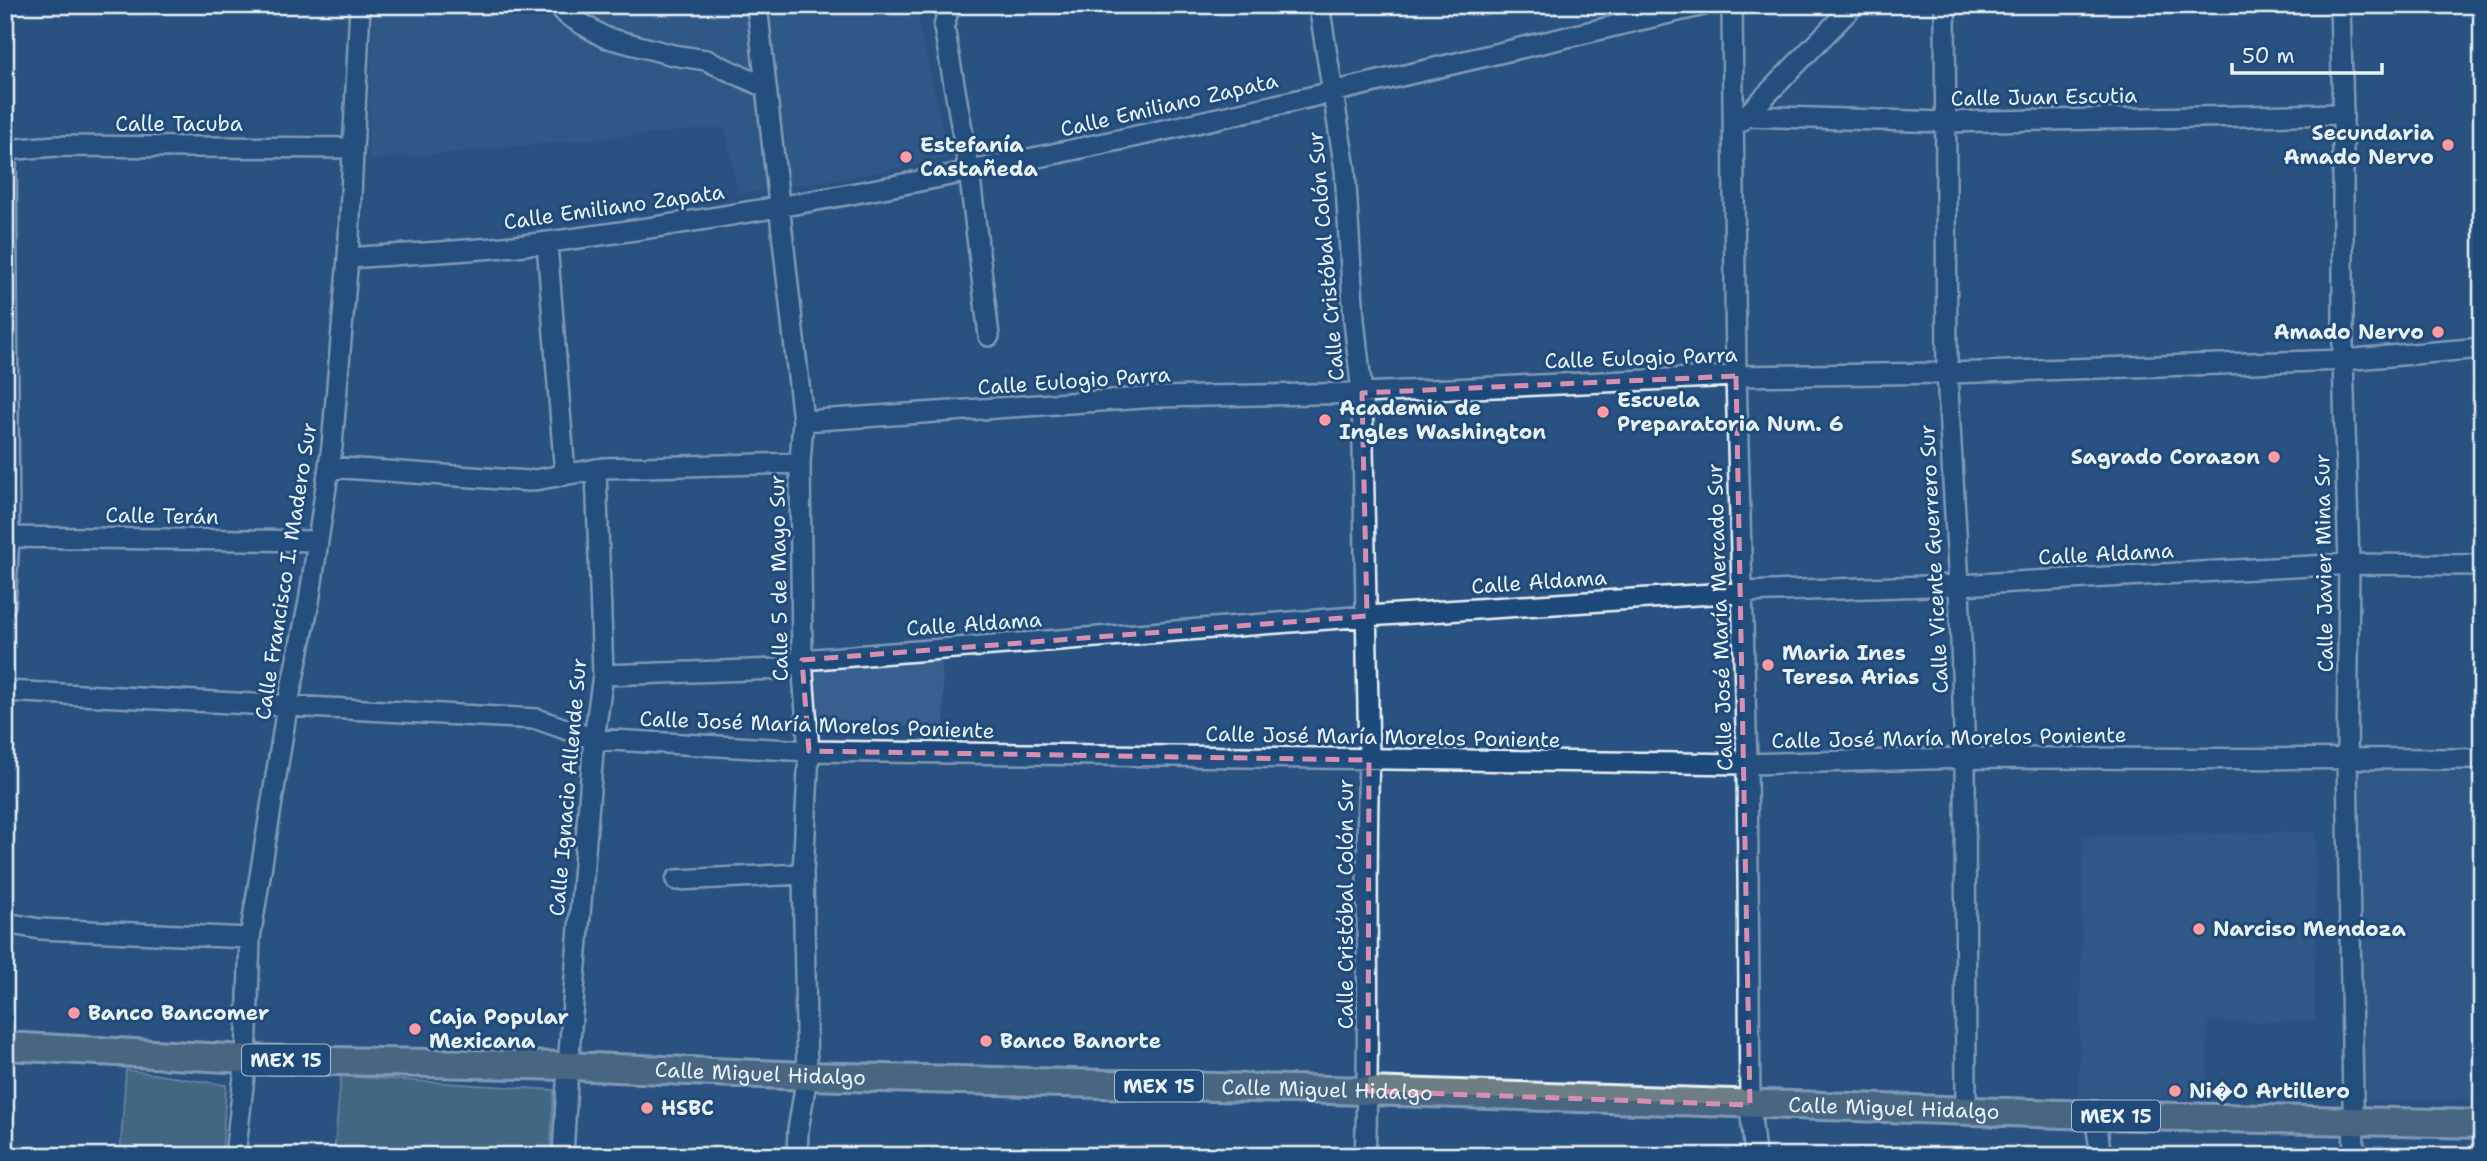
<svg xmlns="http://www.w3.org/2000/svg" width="2487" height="1161" viewBox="0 0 2487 1161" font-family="'Shantell Sans',sans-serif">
<rect width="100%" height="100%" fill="#295282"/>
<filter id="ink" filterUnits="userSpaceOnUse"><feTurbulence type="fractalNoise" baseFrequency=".0143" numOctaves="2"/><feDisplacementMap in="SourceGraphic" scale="14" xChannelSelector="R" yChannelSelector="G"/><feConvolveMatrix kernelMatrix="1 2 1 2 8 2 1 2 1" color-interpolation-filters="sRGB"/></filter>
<g filter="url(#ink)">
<path fill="#395f8e" d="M 373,5 L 915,5 L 949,158 L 845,178 L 738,194 L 725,127 L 368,160 Z
M 941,653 L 945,728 L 816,721 L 814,664 Z
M 2482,767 L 2482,1099 L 2366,1101 L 2353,772 Z
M 2316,832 L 2315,1021 L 2208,1022 L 2207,1098 L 2079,1097 L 2083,836 Z"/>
<path fill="#5f8085" stroke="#a4b8be" stroke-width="2" d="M 126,1070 L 226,1085 L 222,1156 L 120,1156 Z
M 341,1076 L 554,1090 L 550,1156 L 334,1156 Z"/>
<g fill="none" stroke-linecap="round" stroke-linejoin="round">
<g stroke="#e8f1f8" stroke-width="24">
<path id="minor" d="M 558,5 L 567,15 L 604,37 L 673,55 L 706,60 L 765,87
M 757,5 L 803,421 L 800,463 L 802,660 L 809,751 L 803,874 L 807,1076 L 798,1130 L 797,1156
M 956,5 L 948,10 L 944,27 L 969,170 L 989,336
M 1319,5 L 1345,169 L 1354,320 L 1362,393 L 1369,760 C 1364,892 1371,1024 1365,1156
M 1732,5 L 1736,376 L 1747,764 L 1750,1105 L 1755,1156
M 1945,5 L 1947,373 L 1959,585 L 1965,758 L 1966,1110
M 2340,5 L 2343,114 L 2343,360 L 2349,564 L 2347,759 L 2354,1156
M 1746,116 L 1946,122 L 2343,114
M 1740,122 L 1854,5
M 5,150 L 56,146 L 353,148
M 547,243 L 565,475
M 348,258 C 415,253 483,251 549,242 C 939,191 1321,94 1704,5
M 803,421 L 1158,397 L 1362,393 L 1736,376 L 1947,373 L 2343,360 L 2482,348
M 329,467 L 529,481 L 603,468 L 800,463
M 5,537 L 318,541
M 5,605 L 9,537 L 6,150
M 603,675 L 777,669 L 802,660 L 1367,616 L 1743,592 L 1959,585 L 2349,564 L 2482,565
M 5,691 L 537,719 L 594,739 L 809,751 L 1747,764 L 1965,758 L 2482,759
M 676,880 L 803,874
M 5,923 L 40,929 L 250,938
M 2095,1115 L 2101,1156
M 235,1156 L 246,1059 L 250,938 L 287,708 L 309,602 L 332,446 L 348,258 L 360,5
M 563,1156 L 568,1066 L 594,739 L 603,675 L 596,469"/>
</g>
<g stroke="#e8f1f8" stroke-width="32">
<g id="major">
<path id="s1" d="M 5,1046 L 246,1059 L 568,1066 L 807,1076 L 1368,1091 L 2095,1115 L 2482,1124"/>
</g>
</g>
<use href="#minor" stroke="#1f4a7a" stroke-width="19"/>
<use href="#major" stroke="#6d7e84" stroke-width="26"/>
</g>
</g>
<path d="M0 0H2487V1161H0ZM 1736,376 L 1750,1105 L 1368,1091 L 1369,760 L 809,751 L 802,660 L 1367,616 L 1362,393 Z" fill="#295282" fill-opacity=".55" fill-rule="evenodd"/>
<path fill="none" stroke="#d78fb1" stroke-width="5" stroke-dasharray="14 9" stroke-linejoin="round" d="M 1736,376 L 1750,1105 L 1368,1091 L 1369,760 L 809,751 L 802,660 L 1367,616 L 1362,393 Z"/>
<g fill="#ff9aa2" stroke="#1f4a7a" stroke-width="2.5">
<circle cx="2448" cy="145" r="7"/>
<circle cx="906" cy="157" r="7"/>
<circle cx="2438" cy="332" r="7"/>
<circle cx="1603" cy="412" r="7"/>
<circle cx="1325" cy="420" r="7"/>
<circle cx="2274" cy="457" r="7"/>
<circle cx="1768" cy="665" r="7"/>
<circle cx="2199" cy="929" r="7"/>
<circle cx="74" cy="1013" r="7"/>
<circle cx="415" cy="1029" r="7"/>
<circle cx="986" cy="1041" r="7"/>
<circle cx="2175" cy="1091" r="7"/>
<circle cx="647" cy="1108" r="7"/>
</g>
<g text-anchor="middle" stroke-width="6" stroke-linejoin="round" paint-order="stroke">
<g fill="#1f4a7a" stroke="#acbfd2" stroke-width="2">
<rect x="242" y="1044.5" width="88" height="31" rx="5"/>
<rect x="1115" y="1070.5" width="88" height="31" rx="5"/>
<rect x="2072" y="1100.5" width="88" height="31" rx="5"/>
</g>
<g font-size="19" font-weight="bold" fill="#e8f1f8">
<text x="286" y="1067">MEX 15</text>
<text x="1159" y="1093">MEX 15</text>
<text x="2116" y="1123">MEX 15</text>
</g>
<g font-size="21" fill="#e8f1f8" stroke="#1f4a7a">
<text transform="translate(2044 97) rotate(-1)" y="7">Calle Juan Escutia</text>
<text transform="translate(1169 105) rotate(-13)" y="7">Calle Emiliano Zapata</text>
<text x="179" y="131">Calle Tacuba</text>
<text transform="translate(614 207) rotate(-8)" y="7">Calle Emiliano Zapata</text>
<text transform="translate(1326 256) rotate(-95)" y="7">Calle Cristóbal Colón Sur</text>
<text transform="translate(1641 358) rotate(-2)" y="7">Calle Eulogio Parra</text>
<text transform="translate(1074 381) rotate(-4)" y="7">Calle Eulogio Parra</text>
<text transform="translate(162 516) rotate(1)" y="7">Calle Terán</text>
<text transform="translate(2106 554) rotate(-3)" y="7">Calle Aldama</text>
<text transform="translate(1934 559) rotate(-93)" y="7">Calle Vicente Guerrero Sur</text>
<text transform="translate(2324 563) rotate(-91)" y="7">Calle Javier Mina Sur</text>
<text transform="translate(286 571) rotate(-81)" y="7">Calle Francisco I. Madero Sur</text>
<text transform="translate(779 578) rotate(-91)" y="7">Calle 5 de Mayo Sur</text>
<text transform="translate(1539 582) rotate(-4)" y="7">Calle Aldama</text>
<text transform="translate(1720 617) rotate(-92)" y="7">Calle José María Mercado Sur</text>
<text transform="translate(974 624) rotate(-4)" y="7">Calle Aldama</text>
<text transform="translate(817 725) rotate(2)" y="7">Calle José María Morelos Poniente</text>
<text transform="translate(1383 737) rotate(1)" y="7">Calle José María Morelos Poniente</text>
<text transform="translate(1949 738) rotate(-1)" y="7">Calle José María Morelos Poniente</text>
<text transform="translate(568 787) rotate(-85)" y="7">Calle Ignacio Allende Sur</text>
<text transform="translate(1346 904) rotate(-90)" y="7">Calle Cristóbal Colón Sur</text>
<text dy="7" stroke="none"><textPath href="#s1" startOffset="756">Calle Miguel Hidalgo</textPath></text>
<text dy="7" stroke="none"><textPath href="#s1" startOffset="1323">Calle Miguel Hidalgo</textPath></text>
<text dy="7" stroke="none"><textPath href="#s1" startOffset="1890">Calle Miguel Hidalgo</textPath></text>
</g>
<g font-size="21" font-weight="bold" fill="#e8f1f8" stroke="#1f4a7a" text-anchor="start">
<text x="2434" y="140" text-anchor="end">Secundaria<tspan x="2434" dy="24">Amado Nervo</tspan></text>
<text x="920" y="152">Estefanía<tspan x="920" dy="24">Castañeda</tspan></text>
<text x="2424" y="339" text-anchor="end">Amado Nervo</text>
<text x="1617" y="407">Escuela<tspan x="1617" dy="24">Preparatoria Num. 6</tspan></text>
<text x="1339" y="415">Academia de<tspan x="1339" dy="24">Ingles Washington</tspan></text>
<text x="2260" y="464" text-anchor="end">Sagrado Corazon</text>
<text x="1782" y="660">Maria Ines<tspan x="1782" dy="24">Teresa Arias</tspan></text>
<text x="2213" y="936">Narciso Mendoza</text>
<text x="88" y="1020">Banco Bancomer</text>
<text x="429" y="1024">Caja Popular<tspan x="429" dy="24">Mexicana</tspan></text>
<text x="1000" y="1048">Banco Banorte</text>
<text x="2189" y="1098">Ni�O Artillero</text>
<text x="661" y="1115">HSBC</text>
</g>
</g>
<rect width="2487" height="1161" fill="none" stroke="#1f4a7a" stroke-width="28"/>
<rect x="14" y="14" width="2459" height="1133" fill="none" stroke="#e8f1f8" stroke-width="2.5" filter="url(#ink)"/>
<path d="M2232 63v10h150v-10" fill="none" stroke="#e8f1f8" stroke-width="3.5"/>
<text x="2242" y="63" font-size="21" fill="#e8f1f8" stroke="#1f4a7a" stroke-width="5" paint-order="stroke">50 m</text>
</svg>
